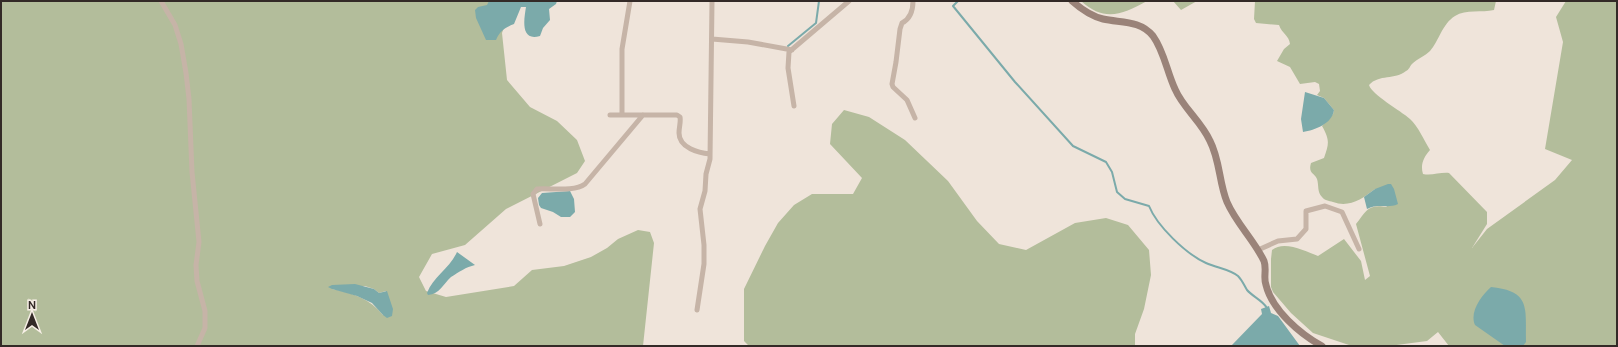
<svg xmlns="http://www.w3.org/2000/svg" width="1618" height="347" viewBox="0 0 1618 347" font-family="'DM Sans',sans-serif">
<rect width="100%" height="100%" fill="#efe4da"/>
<path fill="#b3bd9b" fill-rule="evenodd" d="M 1,1 L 517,1 L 511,8 L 502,33 L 507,80 L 530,107 L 557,121 L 577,140 L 585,161 L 577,173 L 506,209 L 465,245 L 432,254 L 419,277 L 426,291 L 446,297 L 514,286 L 532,270 L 564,266 L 591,257 L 607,248 L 618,239 L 638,230 L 650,232 L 654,243 L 643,346 L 1,346 ZM 365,286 L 374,289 L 379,293 L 386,291 L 383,315 C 370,299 353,293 332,289 Z
M 1081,1 L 1147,1 C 1122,15 1104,22 1081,1 Z
M 1173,1 L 1197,1 L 1181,10 Z
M 1255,1 L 1496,1 L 1494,10 C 1482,13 1466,9 1455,16 C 1442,24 1439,41 1430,51 C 1425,56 1417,59 1412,64 C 1410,66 1409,70 1406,71 C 1395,80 1379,74 1369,85 C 1372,95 1400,110 1410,119 C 1418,126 1424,140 1430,150 C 1424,157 1420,164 1423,174 C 1431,176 1441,172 1449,173 L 1487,212 L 1487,224 L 1472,248 L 1487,229 L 1555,180 L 1572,160 L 1545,149 L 1563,42 L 1556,17 L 1566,1 L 1617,1 L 1617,346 L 1449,346 L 1438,332 L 1427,341 L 1389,346 L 1352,346 L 1313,333 L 1291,313 L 1273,292 L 1271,287 L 1271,259 L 1272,250 C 1284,240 1305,251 1318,256 L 1344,239 L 1361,261 L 1365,280 L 1370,276 L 1356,224 C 1367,210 1368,204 1387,207 L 1375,189 C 1362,199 1349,208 1333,202 C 1329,201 1324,200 1322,197 C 1317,192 1319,185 1317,179 C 1314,172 1308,174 1311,163 L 1324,158 C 1329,144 1330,140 1322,126 L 1333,114 L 1334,110 L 1324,98 L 1317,95 L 1320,91 L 1319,84 L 1315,82 L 1300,84 L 1290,67 L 1277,61 L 1284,49 L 1290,44 C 1289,35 1282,34 1279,25 L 1256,23 L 1254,19 Z
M 844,110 L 869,117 L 905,140 L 948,181 L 977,221 L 999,244 L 1026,250 L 1075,223 L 1106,218 L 1128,225 L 1149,250 L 1151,275 L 1144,309 L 1135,334 L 1135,346 L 749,346 L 744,341 L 744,289 L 765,246 L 778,223 L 794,205 L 812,194 L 853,194 L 862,178 L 830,144 L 832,124 Z"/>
<path fill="#7baaaa" d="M 489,1 L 557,1 L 556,4 L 549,9 L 550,20 L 543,28 L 540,36 C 520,42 524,19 526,7 L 521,7 L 514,24 C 504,28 500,31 496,40 L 486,40 L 476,18 L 475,10 L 478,7 L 487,5 Z
M 1305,92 L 1324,98 L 1334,110 C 1332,124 1315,130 1303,132 L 1301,119 Z
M 1388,184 L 1391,184 L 1394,189 L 1398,204 C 1388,209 1378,203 1367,209 L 1364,197 L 1375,189 Z
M 570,191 L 574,199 L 575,212 L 570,217 L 561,217 L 553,212 L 541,208 L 539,205 L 538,198 L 542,193 Z
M 457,252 L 475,265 C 466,267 459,272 451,277 C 443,284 440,294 428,295 L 427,293 C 433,277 450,268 457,252 Z
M 355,284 L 374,289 L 379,293 L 387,291 L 393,309 L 392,316 L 387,318 L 383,315 L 372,303 L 357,296 L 332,289 L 328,287 L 332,285 Z
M 1491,287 C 1532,291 1525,309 1526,342 L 1523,346 L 1505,346 L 1475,325 C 1469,312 1482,295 1491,287 Z
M 1269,306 L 1271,313 L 1278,316 L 1300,346 L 1231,346 L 1262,314 L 1261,309 Z"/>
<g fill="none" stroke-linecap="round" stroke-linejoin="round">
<path stroke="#7baaaa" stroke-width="2" d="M 958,1 L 953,6 L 1015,82 L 1073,146 L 1106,162 L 1112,172 L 1117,192 L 1125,199 L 1149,206 C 1157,226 1186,254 1206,263 C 1217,268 1229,269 1238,276 C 1242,280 1244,285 1247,290 C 1253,297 1262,300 1267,308
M 788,46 L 816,23 L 819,1"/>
<path stroke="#c6b4a7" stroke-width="5" d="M 161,1 L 175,25 L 181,44 L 186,73 L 189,99 L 192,172 L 199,242 L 196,265 L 197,281 L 205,311 L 205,328 L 197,346
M 913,1 C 913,10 910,19 902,23 L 900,29 L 896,62 L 892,84 L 893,87 L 907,100 L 915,118
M 712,39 L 748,42 L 792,50
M 794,106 L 788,68 L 789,52 L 849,1
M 610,115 L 677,115 L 680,117 C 681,122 679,127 679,133 C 679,148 699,153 710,154
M 622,115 L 622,49 L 630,1
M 540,224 L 533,194 L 537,189 C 551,188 574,192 585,184 L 643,115
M 1258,250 L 1278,241 L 1297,239 L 1306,229 L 1306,211 L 1325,206 L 1342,212 L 1359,249
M 697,310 L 704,264 L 704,245 L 700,209 L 705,191 L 706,174 L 710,159 L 712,1"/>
<path stroke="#9a8379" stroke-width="7" d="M 1072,1 C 1081,9 1090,16 1103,19 C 1121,23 1140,20 1153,36 C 1164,51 1167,72 1175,89 C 1183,108 1201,121 1210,141 C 1220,160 1219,183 1227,202 C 1236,223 1254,240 1264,261 C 1267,269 1263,278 1266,285 C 1272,310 1300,334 1322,346"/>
</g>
<rect width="1618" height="347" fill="none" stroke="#332a27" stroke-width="4"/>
<g transform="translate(32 315)" stroke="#f7efe6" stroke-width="3" paint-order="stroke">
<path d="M0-3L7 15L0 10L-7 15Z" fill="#332a27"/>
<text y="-6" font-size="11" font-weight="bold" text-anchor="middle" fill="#332a27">N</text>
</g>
</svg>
